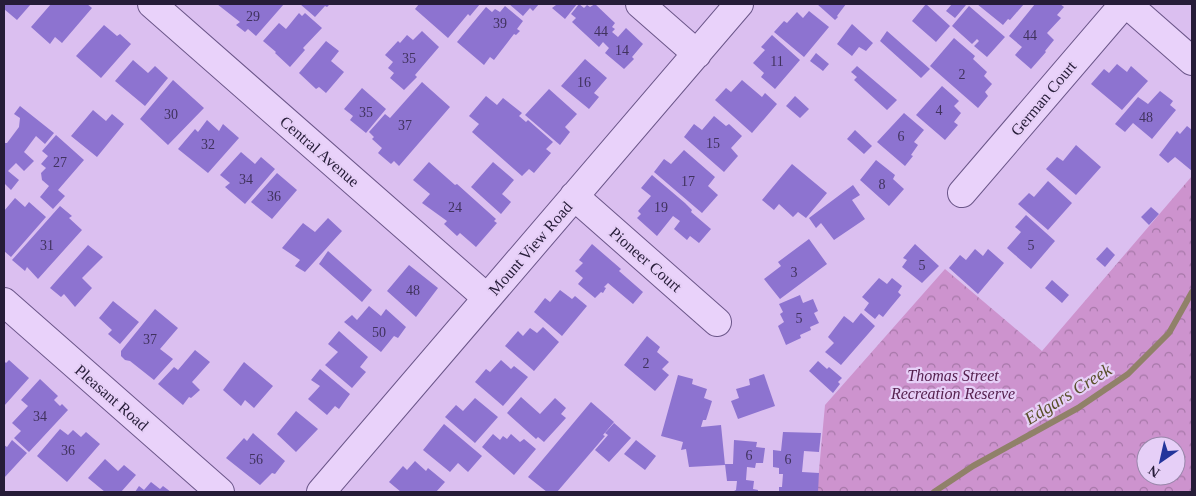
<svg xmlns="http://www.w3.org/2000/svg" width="1196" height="496" viewBox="0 0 1196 496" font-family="'Times New Roman',serif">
<defs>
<pattern id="park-crowns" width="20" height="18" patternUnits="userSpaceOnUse" patternTransform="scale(1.25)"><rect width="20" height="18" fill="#cd93ce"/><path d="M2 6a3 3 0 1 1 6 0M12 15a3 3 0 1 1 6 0" fill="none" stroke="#a677a8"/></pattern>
</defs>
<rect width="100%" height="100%" fill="#dbbff0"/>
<path fill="url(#park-crowns)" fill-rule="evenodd" d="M 1192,176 L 1192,492 L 817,492 L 825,405 L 945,269 L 1042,351 ZM 1146,446 L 1176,446 L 1176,476 L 1146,476 Z"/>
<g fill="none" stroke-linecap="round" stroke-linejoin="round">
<path stroke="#908169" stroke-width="6" d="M 934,492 L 973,466 L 1078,408 L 1128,374 L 1169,333 L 1192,292"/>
</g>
<path fill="#8d73d0" d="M 4,4 L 31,4 L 17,20 L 4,9 Z
M 51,4 L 87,4 L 92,8 L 62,43 L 55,37 L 50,44 L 31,27 Z
M 217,4 L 284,4 L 256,36 L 248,29 L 245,32 L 236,25 L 240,22 Z
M 300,4 L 330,4 L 327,7 L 325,6 L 315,17 Z
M 419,4 L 448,5 L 480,4 L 470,16 L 468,14 L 448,38 L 415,9 Z
M 509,4 L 539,4 L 533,11 L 530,8 L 523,16 Z
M 554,4 L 577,4 L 565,19 L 552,8 L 556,5 Z
M 579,4 L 584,8 L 587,5 L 590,7 L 595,4 L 615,23 L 612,27 L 615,29 L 612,32 L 618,37 L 626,28 L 643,44 L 632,57 L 634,59 L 624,69 L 605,53 L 609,48 L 603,42 L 599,47 L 572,22 L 576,18 L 571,14 Z
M 817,4 L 846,4 L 837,16 L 838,17 L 835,20 Z
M 926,4 L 950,26 L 936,42 L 912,21 Z
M 952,4 L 964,4 L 966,5 L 955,18 L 946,11 Z
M 977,4 L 1024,4 L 1010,20 L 1008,19 L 1003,25 Z
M 1035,4 L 1060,4 L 1064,7 L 1057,15 L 1061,18 L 1047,33 L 1054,40 L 1045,51 L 1046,52 L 1031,69 L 1015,55 L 1022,47 L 1009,36 Z
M 505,6 L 523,21 L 517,29 L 520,31 L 516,35 L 514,34 L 494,60 L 490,57 L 484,65 L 457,42 L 486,7 L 492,12 L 495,9 L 500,12 Z
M 969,6 L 1005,37 L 987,57 L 974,46 L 979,41 L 977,39 L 972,44 L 952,26 Z
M 809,11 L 829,27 L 804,57 L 774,32 L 784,21 L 787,23 L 797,12 L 803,18 Z
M 299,13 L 302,16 L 305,13 L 322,28 L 303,48 L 305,50 L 290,67 L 275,53 L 276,52 L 263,41 L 279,23 L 286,29 Z
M 852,24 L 873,43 L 866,51 L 859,47 L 852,56 L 837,44 Z
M 104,25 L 117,36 L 120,34 L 131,44 L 101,78 L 76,56 Z
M 422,31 L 439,47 L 415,75 L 417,77 L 404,90 L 390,78 L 394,73 L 388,68 L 393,62 L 385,55 L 398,41 L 400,43 L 407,35 L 413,40 Z
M 887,31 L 930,69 L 921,78 L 880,41 Z
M 772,35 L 800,60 L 775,89 L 761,77 L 764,73 L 753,63 L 765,50 L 761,47 Z
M 954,38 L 975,56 L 973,59 L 987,72 L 984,76 L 992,84 L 985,92 L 988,96 L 978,108 L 930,66 Z
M 326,41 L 339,51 L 331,61 L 344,72 L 326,93 L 319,87 L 316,89 L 299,73 Z
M 816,53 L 829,64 L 823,71 L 810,61 Z
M 585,59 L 607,78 L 594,93 L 599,97 L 589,109 L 561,86 Z
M 133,60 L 148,73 L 155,66 L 168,78 L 145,106 L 115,81 Z
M 1117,64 L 1127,72 L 1131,66 L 1148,81 L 1122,110 L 1091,84 L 1104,69 L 1109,73 Z
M 857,66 L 897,100 L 887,110 L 854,80 L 857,77 L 851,72 Z
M 173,80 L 204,108 L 168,145 L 140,119 Z
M 742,80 L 762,97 L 765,93 L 777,104 L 752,133 L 715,100 L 726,88 L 731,92 Z
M 422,82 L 450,107 L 399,166 L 394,161 L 391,164 L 378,153 L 382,148 L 372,139 L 374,137 L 369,132 L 385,114 L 390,118 Z
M 942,86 L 959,101 L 954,106 L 961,113 L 954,122 L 958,125 L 945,140 L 916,115 Z
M 362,88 L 386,109 L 366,133 L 350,120 L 353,116 L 344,109 Z
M 549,89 L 577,114 L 565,127 L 570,132 L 560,145 L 525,115 Z
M 1160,91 L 1173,101 L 1170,105 L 1176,110 L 1152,139 L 1133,123 L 1125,132 L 1115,124 L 1138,97 L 1148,104 Z
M 486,96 L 497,105 L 503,98 L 522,113 L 519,116 L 526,122 L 528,120 L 553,142 L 546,149 L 551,153 L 534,173 L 529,169 L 522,176 L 472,132 L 479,124 L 469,116 Z
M 795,96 L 809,109 L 800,118 L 786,106 Z
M 20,106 L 54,133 L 45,144 L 36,136 L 24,152 L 34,161 L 24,171 L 16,163 L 8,171 L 19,180 L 11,190 L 4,183 L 4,143 L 7,143 L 19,127 L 20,118 L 14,114 Z
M 93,110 L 106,121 L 112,114 L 124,124 L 97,157 L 71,136 Z
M 904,113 L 924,130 L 914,142 L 918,145 L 911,155 L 913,156 L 905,166 L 877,142 Z
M 714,116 L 726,126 L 729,124 L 742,136 L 731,148 L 738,156 L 724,172 L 684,137 L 694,124 L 702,130 Z
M 207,120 L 219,131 L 223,124 L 239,138 L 208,173 L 178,149 L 195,129 L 198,132 Z
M 1187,126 L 1192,130 L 1192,171 L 1175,157 L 1168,163 L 1159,155 L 1177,131 L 1180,134 Z
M 855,130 L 872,146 L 864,154 L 847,139 Z
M 56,135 L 84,160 L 58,190 L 65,196 L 53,209 L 40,197 L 49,186 L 42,180 L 41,173 L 46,168 L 41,164 L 48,156 L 42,151 Z
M 1076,145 L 1101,167 L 1076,195 L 1046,169 L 1057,157 L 1063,161 Z
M 684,150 L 715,177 L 708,186 L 718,195 L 702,213 L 654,172 L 664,159 L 671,164 Z
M 241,152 L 255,164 L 261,157 L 275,169 L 245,204 L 225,187 L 230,183 L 220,175 Z
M 876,160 L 895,175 L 893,179 L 904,189 L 889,206 L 860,180 Z
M 429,162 L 455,185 L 457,184 L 496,219 L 494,221 L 497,223 L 476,247 L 460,233 L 457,236 L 444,224 L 447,221 L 422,203 L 430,194 L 413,180 Z
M 493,162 L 514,180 L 502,194 L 511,202 L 501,214 L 471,187 Z
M 792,164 L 827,193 L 806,218 L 798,212 L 793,217 L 779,204 L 774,210 L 762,200 Z
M 277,173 L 297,190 L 272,219 L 251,202 Z
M 652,175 L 685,203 L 692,210 L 691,212 L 711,229 L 699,243 L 690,236 L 687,240 L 674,229 L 680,221 L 673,216 L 657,236 L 637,218 L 641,214 L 638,211 L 651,196 L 641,188 Z
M 1048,181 L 1072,203 L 1048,230 L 1018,204 L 1029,193 L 1034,197 Z
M 853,185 L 860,195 L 852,200 L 865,219 L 834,240 L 821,223 L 816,228 L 809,218 Z
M 15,198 L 25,207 L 29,202 L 46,217 L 11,257 L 4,251 L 4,211 Z
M 60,206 L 72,216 L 69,218 L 82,230 L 38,279 L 27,267 L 25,271 L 12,260 Z
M 1151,207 L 1159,214 L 1149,225 L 1141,217 Z
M 1026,215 L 1055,241 L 1031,269 L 1007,248 L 1021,232 L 1015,227 Z
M 328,218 L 342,231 L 305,272 L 295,266 L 300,260 L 282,248 L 303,223 L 315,232 Z
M 809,239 L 827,264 L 780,299 L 764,279 L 781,266 L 778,262 Z
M 592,244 L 621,269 L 619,271 L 643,292 L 633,304 L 608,283 L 604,287 L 606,288 L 603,293 L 601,292 L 595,298 L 578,284 L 583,278 L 575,271 L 583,263 L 579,260 Z
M 915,244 L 939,266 L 922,283 L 902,267 L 907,260 L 903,258 Z
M 88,245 L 103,257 L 82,278 L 92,288 L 75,307 L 64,294 L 61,297 L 50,288 Z
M 1107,247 L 1115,255 L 1105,267 L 1096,259 Z
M 975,249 L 983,256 L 988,249 L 1004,263 L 978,294 L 949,268 L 960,255 L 966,260 Z
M 328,251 L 372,290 L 362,302 L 319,264 Z
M 409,265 L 438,288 L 416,317 L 387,291 Z
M 879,278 L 887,284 L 892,278 L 902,286 L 898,292 L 901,295 L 891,307 L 883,317 L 879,314 L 875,319 L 864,310 L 869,303 L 862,297 Z
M 1052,280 L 1069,295 L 1062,303 L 1045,288 Z
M 560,290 L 572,299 L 575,296 L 587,306 L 562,336 L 534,312 L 545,298 L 550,302 Z
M 800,295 L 803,303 L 813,299 L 818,311 L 814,313 L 819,323 L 810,327 L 811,330 L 800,335 L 801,338 L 786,345 L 778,326 L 784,322 L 780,314 L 783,312 L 779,304 Z
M 113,301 L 139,322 L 120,344 L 108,334 L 112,330 L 99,318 Z
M 369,306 L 381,316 L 386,309 L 406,327 L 398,338 L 394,336 L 381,352 L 344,322 L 352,315 L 357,320 Z
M 155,309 L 178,328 L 160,349 L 173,359 L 154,380 L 130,361 L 125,360 L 121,356 L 121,351 Z
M 861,313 L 875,326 L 841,365 L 825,352 L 834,343 L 828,337 L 844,316 L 853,323 Z
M 543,327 L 559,342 L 534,371 L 505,346 L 518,331 L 523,336 L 530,328 L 537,333 Z
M 339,331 L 368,357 L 360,367 L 366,372 L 352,388 L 325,365 L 338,352 L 328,344 Z
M 647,336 L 660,347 L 657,352 L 669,362 L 662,369 L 669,375 L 655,391 L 624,365 Z
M 195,350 L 210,362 L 192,382 L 200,390 L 191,398 L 189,397 L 183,405 L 158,384 L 174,367 L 178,370 Z
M 9,360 L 29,378 L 4,406 L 4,361 L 6,363 Z
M 501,360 L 511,369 L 514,366 L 528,377 L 503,406 L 475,382 L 486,369 L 490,372 Z
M 818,361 L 827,369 L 829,367 L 842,378 L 838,382 L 840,384 L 833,393 L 809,371 Z
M 244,362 L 273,386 L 254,408 L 245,400 L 241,406 L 223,390 Z
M 320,369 L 350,394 L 339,409 L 335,406 L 327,415 L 308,399 L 320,386 L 311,380 Z
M 764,374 L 775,406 L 738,419 L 731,401 L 739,398 L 736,389 L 750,385 L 749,379 Z
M 678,375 L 693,379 L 692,384 L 707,389 L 704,398 L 712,401 L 706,420 L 703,420 L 701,427 L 721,425 L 725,465 L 689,467 L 686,449 L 681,450 L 683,442 L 661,436 Z
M 40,379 L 58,396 L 54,400 L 60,406 L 62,404 L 68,410 L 29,452 L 14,438 L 21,431 L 12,423 L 28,406 L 21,400 Z
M 521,397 L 540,414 L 555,398 L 566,408 L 561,414 L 566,418 L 544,442 L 538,437 L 536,439 L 507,413 Z
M 475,398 L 498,417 L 475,443 L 445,417 L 456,405 L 463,411 Z
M 591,402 L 614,422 L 603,435 L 605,436 L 557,492 L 547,492 L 528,477 Z
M 296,411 L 318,429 L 296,452 L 277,434 Z
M 614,423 L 631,438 L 609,462 L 595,450 L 608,435 L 605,433 Z
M 444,424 L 482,456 L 468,472 L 458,463 L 450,472 L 423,450 Z
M 60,429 L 68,435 L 73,430 L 81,437 L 86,432 L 100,444 L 67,482 L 37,456 Z
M 783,432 L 821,433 L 819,452 L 804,451 L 802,472 L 819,473 L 818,492 L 802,491 L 801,492 L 779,492 L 779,487 L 782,487 L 783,474 L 779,474 L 779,468 L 773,467 L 773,450 L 781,451 Z
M 253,433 L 285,461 L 275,474 L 272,473 L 260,485 L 226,458 L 244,438 L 247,441 Z
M 493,434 L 500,440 L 503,436 L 507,439 L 511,434 L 520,442 L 524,439 L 536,449 L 514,475 L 482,447 Z
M 12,440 L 27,453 L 4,478 L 4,445 L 7,447 Z
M 636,440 L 656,456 L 645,470 L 624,454 Z
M 734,440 L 757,442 L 756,447 L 765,448 L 763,463 L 756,463 L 755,468 L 747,467 L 746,480 L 754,481 L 753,489 L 758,490 L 758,492 L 732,492 L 736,490 L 737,481 L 727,481 L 725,464 L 733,464 Z
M 105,459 L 118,471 L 124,465 L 136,475 L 121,492 L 105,492 L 88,478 Z
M 415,461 L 426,471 L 428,468 L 445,482 L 436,492 L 401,492 L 389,482 L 403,466 L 407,470 Z
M 151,482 L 160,489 L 163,486 L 171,492 L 135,492 L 139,486 L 144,490 Z"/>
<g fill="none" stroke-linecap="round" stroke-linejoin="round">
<g stroke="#6b5689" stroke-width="30">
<path id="minor" d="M 152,4 L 487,298
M 640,4 L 697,54
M 1127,4 L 1192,61
M 962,193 L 1124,4
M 574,196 L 717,322
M 4,302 L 220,492
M 321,492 L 739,4"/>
</g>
<use href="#minor" stroke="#e9d2fa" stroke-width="28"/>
</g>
<g text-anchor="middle" stroke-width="4.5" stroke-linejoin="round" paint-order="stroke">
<g font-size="14" fill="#40325e">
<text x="253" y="21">29</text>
<text x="500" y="28">39</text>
<text x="601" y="36">44</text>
<text x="1030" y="40">44</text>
<text x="622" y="55">14</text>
<text x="409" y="63">35</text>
<text x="777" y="66">11</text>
<text x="962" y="79">2</text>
<text x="584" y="87">16</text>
<text x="939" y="115">4</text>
<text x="366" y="117">35</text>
<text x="171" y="119">30</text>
<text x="1146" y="122">48</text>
<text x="405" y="130">37</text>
<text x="901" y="141">6</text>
<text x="713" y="148">15</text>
<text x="208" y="149">32</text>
<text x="60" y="167">27</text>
<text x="246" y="184">34</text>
<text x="688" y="186">17</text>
<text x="882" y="189">8</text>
<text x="274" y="201">36</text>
<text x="455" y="212">24</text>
<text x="661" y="212">19</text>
<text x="47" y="250">31</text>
<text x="1031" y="250">5</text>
<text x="922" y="270">5</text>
<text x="794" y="277">3</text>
<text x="413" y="295">48</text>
<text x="799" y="323">5</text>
<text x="379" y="337">50</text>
<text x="150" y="344">37</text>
<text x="646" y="368">2</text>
<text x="40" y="421">34</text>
<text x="68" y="455">36</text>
<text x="749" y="460">6</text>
<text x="256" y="464">56</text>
<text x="788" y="464">6</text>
</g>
<g font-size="16" fill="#261c38" stroke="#e6cff7">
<text transform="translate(1043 98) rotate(-50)" y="6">German Court</text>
<text transform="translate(320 151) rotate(41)" y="6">Central Avenue</text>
<text transform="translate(530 248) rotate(-49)" y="6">Mount View Road</text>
<text transform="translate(646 259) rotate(41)" y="6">Pioneer Court</text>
<text transform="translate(112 397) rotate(41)" y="6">Pleasant Road</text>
</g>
<g font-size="16" font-style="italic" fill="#56214f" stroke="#e6cff7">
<text x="953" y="381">Thomas Street<tspan x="953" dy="18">Recreation Reserve</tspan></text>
</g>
<g font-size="18" font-style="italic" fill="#59502a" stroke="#e6cff7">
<text transform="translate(1068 394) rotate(-32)" y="6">Edgars Creek</text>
</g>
</g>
<rect width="1196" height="496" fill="none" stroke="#261c38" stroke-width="10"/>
<g transform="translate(1161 461) rotate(214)"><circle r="24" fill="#e6cff7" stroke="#9987ab"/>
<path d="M0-4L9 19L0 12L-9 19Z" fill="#23349b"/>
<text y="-8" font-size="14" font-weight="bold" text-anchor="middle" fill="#261c38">N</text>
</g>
</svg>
